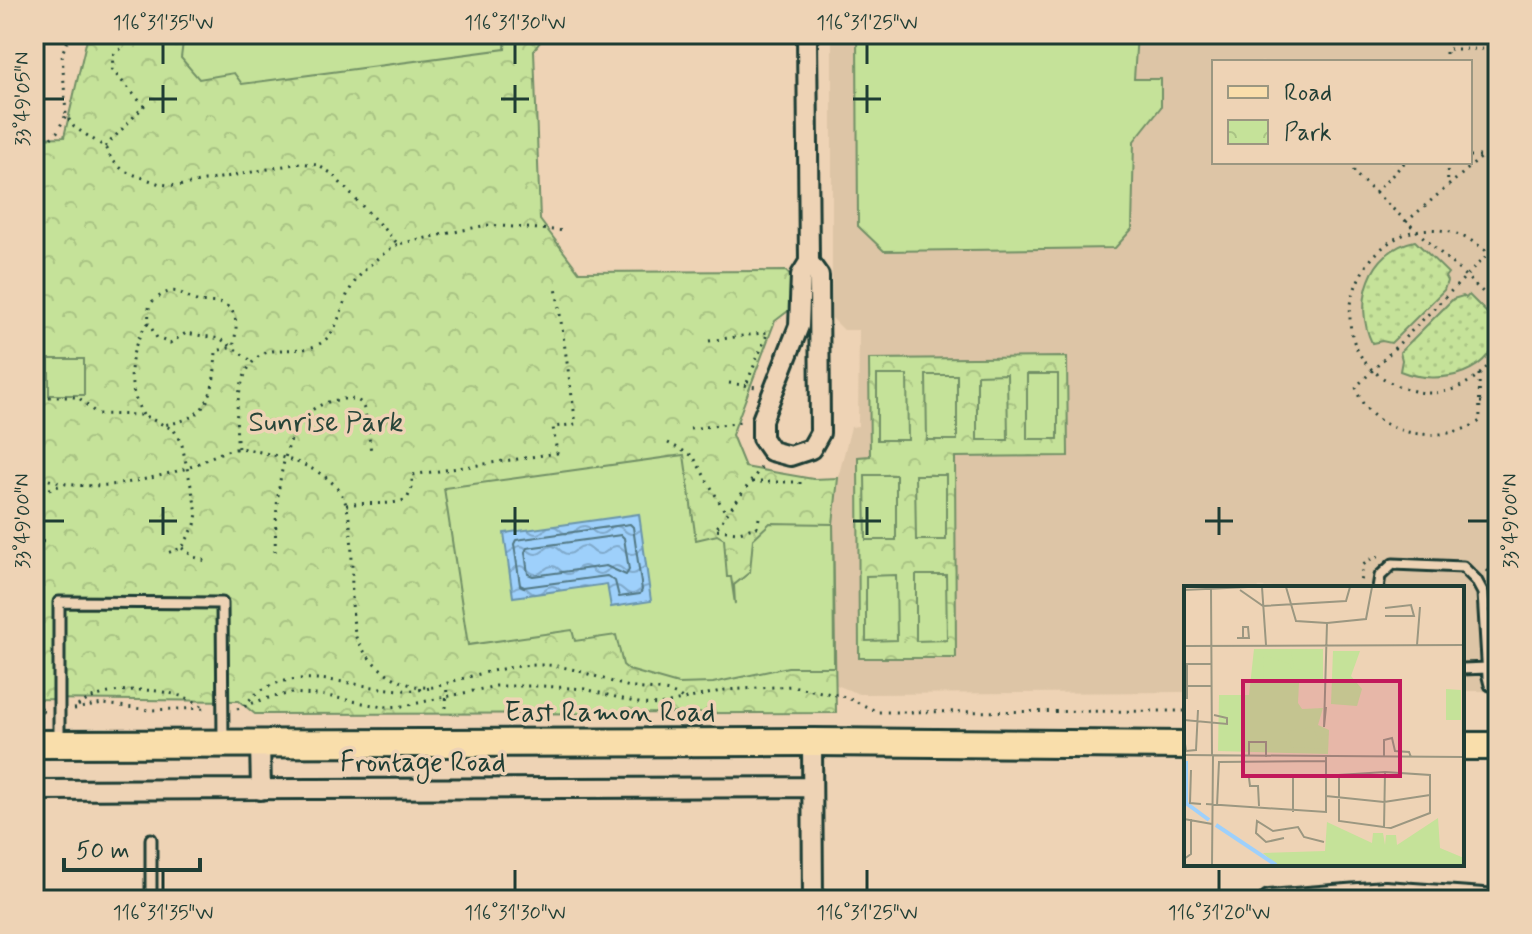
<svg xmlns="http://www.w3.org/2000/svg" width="1532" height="934" viewBox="0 0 1532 934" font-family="Mynerve,sans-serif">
<defs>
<pattern id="grass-dots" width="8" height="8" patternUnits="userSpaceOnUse" patternTransform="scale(2)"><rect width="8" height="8" fill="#c5e299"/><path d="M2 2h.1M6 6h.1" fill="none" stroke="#a9c384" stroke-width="1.8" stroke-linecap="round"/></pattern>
<pattern id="park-crowns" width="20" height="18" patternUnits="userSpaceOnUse" patternTransform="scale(2)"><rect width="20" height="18" fill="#c5e299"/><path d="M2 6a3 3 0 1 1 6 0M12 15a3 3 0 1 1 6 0" fill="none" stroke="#a9c384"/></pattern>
<pattern id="water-waves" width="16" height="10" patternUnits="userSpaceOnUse" patternTransform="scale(2)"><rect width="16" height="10" fill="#9ed0fb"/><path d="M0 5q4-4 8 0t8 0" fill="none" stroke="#80aacc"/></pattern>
</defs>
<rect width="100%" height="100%" fill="#eed3b5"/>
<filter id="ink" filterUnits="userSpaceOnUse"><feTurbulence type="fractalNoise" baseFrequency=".0125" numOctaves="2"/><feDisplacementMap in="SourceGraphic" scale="16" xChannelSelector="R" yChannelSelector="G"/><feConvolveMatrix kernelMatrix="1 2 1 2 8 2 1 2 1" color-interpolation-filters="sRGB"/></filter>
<g filter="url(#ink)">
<path fill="#ddc5a6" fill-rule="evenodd" d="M 832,34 L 1498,34 L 1498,691 L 1462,691 L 1462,588 L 1186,588 L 1186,692 L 859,694 L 834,684 L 833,524 L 838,478 L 851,427 L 858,426 L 859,330 L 844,330 L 832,318 ZM 1214,62 L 1470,62 L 1470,162 L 1214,162 Z"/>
<path fill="url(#grass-dots)" stroke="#729066" stroke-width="2" d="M 1415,241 L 1448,273 L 1445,277 L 1447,281 L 1444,290 L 1391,343 L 1382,341 L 1372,343 C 1353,303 1369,250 1415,241 Z
M 1469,295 L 1498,324 C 1498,374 1439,387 1400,371 L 1402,360 L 1400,352 L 1453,299 L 1463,296 L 1466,298 Z"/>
<path fill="url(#park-crowns)" stroke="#729066" stroke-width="2" d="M 88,34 L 546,34 L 534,50 L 540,220 L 579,272 L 786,271 L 793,279 L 792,308 L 775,321 L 732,435 L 745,467 L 813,479 L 838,478 L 833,524 L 836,713 L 255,714 L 239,701 L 34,699 L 34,138 L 64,137 Z
M 1067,357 L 1068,456 L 955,457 L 956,658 L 859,658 L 858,457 L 870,456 L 869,359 Z"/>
<path fill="#c5e299" stroke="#729066" stroke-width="2" d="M 184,34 L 506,34 L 505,49 L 242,84 L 234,73 L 199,79 L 181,58 Z
M 857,34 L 1137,34 L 1134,79 L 1161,79 L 1161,107 L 1134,141 L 1132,229 L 1115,248 L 884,251 L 858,226 Z
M 49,359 L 84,359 L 84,395 L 49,395 Z
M 1007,374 L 1008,440 L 977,440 L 977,375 Z
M 1027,374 L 1058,374 L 1058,439 L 1027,439 Z
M 877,375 L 907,375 L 908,440 L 877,440 Z
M 926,375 L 957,375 L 957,440 L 927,440 Z
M 684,455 L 696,540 L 717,535 L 724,539 L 727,577 L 731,577 L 735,604 L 734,585 L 750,572 L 753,539 L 770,523 L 833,524 L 834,667 L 788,667 L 713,683 L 678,684 L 629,670 L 623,665 L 616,635 L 575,641 L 572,630 L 468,645 L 444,488 Z
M 865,475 L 896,475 L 896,540 L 866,540 Z
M 915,475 L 946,475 L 946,540 L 916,540 Z
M 896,575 L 897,640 L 866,641 L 866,576 Z
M 946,575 L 947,640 L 916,641 L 916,575 Z"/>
<path fill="url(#water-waves)" stroke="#6b95ab" stroke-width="2" d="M 639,514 L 651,601 L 611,607 L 607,584 L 513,597 L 504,533 Z"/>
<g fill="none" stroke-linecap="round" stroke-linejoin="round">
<path stroke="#527884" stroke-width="2" d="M 630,524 L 633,527 L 642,590 L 640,594 L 619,597 L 615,581 L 607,576 L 524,587 L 520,585 L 514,544 L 516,540 Z
M 621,535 L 624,538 L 629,570 L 626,575 L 606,566 L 533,576 L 528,574 L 525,552 L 527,548 Z"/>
<g stroke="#1f3d34" stroke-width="15">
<path id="lane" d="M 1378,588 L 1380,576 L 1393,564 L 1463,567 L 1476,580 L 1483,593 L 1488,677 L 1490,685 L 1498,689
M 1462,669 L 1488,668
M 59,740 L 59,602 L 222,603 L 223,742
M 151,900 L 151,839"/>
</g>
<g stroke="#1f3d34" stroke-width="24">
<path id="street" d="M 807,34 L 809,262 L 801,275 L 799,326 L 762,420 L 762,438 L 771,451 L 790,456 L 811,449 L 820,433 L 819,276 L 809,262
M 812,742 L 813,900
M 260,743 L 261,790
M 34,790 L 812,787
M 1269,900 L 1385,891 L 1498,899"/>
</g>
<g stroke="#1f3d34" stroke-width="32">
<path id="primary" d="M 34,744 L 812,742 L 1186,745
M 1462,746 L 1498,746"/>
</g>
<path stroke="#1f3d34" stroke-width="3" stroke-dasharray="2 6" stroke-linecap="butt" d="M 71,34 L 62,53 L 66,115 L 74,127 L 105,147 L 112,160 L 124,171 L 160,184 L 178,186 L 300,163 L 317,165 L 331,173 L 398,244 L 487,225 L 566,231
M 1446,62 L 1446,49 L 1498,49
M 105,147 L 144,106 L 112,70 L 113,55 L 123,47 L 125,34
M 34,155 L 57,132 L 66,115
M 1470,156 L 1498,156
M 1353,162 L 1354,173 L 1498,306
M 1447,162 L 1448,186
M 1375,193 L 1405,162
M 1406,222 L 1483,156
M 1498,261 C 1384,152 1278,357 1414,391 C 1449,399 1476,382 1498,355
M 148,322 L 157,338 L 170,343 L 186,333 L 221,339 L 253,362
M 709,341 L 768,332 L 746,385
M 1479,374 L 1480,421 C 1443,446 1368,437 1356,387 L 1489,253
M 729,383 L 757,387
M 34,401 L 40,397 L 78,397 L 97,414 L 143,415 L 174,430 L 182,445 L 197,513 L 195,525 L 182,548 L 164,554
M 1480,402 L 1498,402
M 143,415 C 128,389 127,361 141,333 C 143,329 147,327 148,323 C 150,314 146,307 154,300 C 177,283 180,295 199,302 C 204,303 212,302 217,303 C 241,306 237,330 233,347 L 216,351 C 214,395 210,419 162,425
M 690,429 L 742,422
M 668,443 L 693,456 L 727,515
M 238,448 C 234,421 235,357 272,351 C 289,348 310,353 325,340 C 339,328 341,307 349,291 C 360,271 379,256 398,244
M 34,474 C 80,496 137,483 184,469 C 201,464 216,452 235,449 C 244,447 255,451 265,453 C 295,460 339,473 347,508 C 357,550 347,595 356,637 C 368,665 401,690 433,687 C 441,686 449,682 457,680 C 486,672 516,664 547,665 C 576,667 602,680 630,687 C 646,691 670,687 682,699
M 752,482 L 800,482 L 800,486
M 34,494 L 65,484
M 346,505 C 368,501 387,507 407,499 L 412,488 L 412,475 L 557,453 L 553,427 L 576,424 L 556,287
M 759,518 L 757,527 L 739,532 L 715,530 L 763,465
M 34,541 L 47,542
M 182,548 L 194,557 L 209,562
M 275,552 C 276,513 277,474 292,437 C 302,413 318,402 343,399 C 350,399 356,398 361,403 C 367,410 369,440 371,451
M 1487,570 L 1498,581 L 1498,590
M 1359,588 L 1363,565 L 1374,557 L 1381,557
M 34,703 L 44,710
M 78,706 C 106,684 174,685 203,707
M 244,706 C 291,649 371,701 430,688
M 446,708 L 447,684
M 74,709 L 103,704 L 150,710 L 209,708
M 237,709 L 264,699 L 292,693 L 327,696 L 383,707 L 404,706 L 496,686 L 542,686 L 585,689 L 642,704 L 660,705 L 725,690 L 792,686 L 846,697 L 878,712 L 1186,711
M 34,711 L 46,711"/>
<use href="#lane" stroke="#eed3b5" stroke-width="9"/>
<use href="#street" stroke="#eed3b5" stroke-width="18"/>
<use href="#primary" stroke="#f9deab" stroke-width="26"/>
</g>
</g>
<path fill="none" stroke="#1f3d34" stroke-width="3" d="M 163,44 L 163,64M 515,44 L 515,64M 867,44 L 867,64M 163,85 L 163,113M 515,85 L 515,113M 867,85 L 867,113M 44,99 L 64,99M 149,99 L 177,99M 501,99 L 529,99M 853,99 L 881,99M 163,507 L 163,535M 515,507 L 515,535M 867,507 L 867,535M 1219,507 L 1219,535M 44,521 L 64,521M 149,521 L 177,521M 501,521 L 529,521M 853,521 L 881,521M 1205,521 L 1233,521M 1468,521 L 1488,521M 163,870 L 163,890M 515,870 L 515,890M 867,870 L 867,890M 1219,870 L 1219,890"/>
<g text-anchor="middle" stroke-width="7" stroke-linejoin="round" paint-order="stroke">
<g font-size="28" fill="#274539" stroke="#eed3b5">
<text x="326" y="431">Sunrise Park</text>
</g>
<g font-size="28" fill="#1f3d34" stroke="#eed3b5">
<text x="610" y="721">East Ramon Road</text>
<text x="423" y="771">Frontage Road</text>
</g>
</g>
<g transform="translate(1184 586)">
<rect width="280" height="280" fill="#eed3b5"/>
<path d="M 70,63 L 139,63 L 139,97 L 115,97 L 114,117 L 118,123 L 139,122 L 134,139 L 145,144 L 144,168 L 34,165 L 35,109 L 65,109 ZM 254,232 L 256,262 L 280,272 L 280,279 L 92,279 L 79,267 L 141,265 L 143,236 L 188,257 L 189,247 L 199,247 L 201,259 L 202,249 L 212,249 L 213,259 Z" fill="#c5e299"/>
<path d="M 107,65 L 136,65 L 137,90 L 110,82 ZM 149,65 L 176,65 L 167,90 L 178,103 L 173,120 L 147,118 ZM 80,69 L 106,78 L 111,100 L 79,103 ZM 262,103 L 277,104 L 277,134 L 262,134 ZM 129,141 L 134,154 L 144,148 L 144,163 L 107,161 L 104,145 Z" fill="#c5e299"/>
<path fill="none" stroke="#9ed0fb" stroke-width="4" d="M 2,175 L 2,217 L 25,234M 32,239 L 92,279"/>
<path fill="none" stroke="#9b9781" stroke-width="2" d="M 27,1 L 28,170M 78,1 L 82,59M 102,1 L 112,35 L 143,37 L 182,33 L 188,1M 0,4 L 64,1M 56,4 L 79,20 L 162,15 L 166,1M 201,22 L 227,19 L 230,30 L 201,30M 53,52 L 65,52 L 64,41 L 59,41 L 59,52M 233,59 L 236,21M 0,60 L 280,59M 3,100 L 28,100M 3,113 L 3,78 L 28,78M 142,121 L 140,141 L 143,37M 0,134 L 43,138 L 43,132 L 30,129M 1,158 L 2,165 L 12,164 L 14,124M 0,169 L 280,171M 65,170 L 65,156 L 82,156 L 82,171M 200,171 L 200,154 L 208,152 L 211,165 L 225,166 L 227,171M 7,184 L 6,217 L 17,218M 201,186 L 246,189 L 246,227 L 207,242 L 155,235 L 155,189 ZM 65,192 L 66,200 L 74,200 L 75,220M 142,210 L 200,216 L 246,209M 22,218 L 142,226 L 142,171M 33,220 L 35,176 L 142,175M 109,226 L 109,192M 0,233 L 28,238M 200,242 L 201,186M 100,252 L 82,256 L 72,247 L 73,235 L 89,245 L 114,241 L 120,251 L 140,256M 0,273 L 7,268 L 7,233M 28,279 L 29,169"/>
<path fill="#c2185b" fill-opacity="0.15" stroke="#c2185b" stroke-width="4" d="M 59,95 L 216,95 L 216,190 L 59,190 Z"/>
<rect width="280" height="280" fill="none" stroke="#1f3d34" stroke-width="4"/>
</g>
<rect width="1532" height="934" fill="none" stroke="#eed3b5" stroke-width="88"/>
<rect x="1212" y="60" width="260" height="104" fill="#eed3b5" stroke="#9b9781" stroke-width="2"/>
<rect x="1228" y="86" width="40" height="12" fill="#f9deab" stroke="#9b9781" stroke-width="2"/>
<text x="1284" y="100" font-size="24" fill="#1f3d34">Road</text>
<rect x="1228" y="120" width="40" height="24" fill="url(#park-crowns)" stroke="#9b9781" stroke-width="2"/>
<text x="1284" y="140" font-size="24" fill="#1f3d34">Park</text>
<path d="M64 858v12h136v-12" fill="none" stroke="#1f3d34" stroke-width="4"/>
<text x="76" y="858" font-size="24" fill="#1f3d34" stroke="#eed3b5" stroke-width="6" paint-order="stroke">50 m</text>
<rect x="44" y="44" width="1444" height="846" fill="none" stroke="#1f3d34" stroke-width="3"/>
<g font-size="20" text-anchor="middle" fill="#1f3d34">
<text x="163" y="29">116°31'35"W</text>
<text x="515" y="29">116°31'30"W</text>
<text x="867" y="29">116°31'25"W</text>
<text transform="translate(22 99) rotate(-90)" y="7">33°49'05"N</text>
<text transform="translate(22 521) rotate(-90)" y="7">33°49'00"N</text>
<text transform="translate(1510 521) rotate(-90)" y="7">33°49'00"N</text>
<text x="163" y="919">116°31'35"W</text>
<text x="515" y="919">116°31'30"W</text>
<text x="867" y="919">116°31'25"W</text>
<text x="1219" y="919">116°31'20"W</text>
</g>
</svg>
